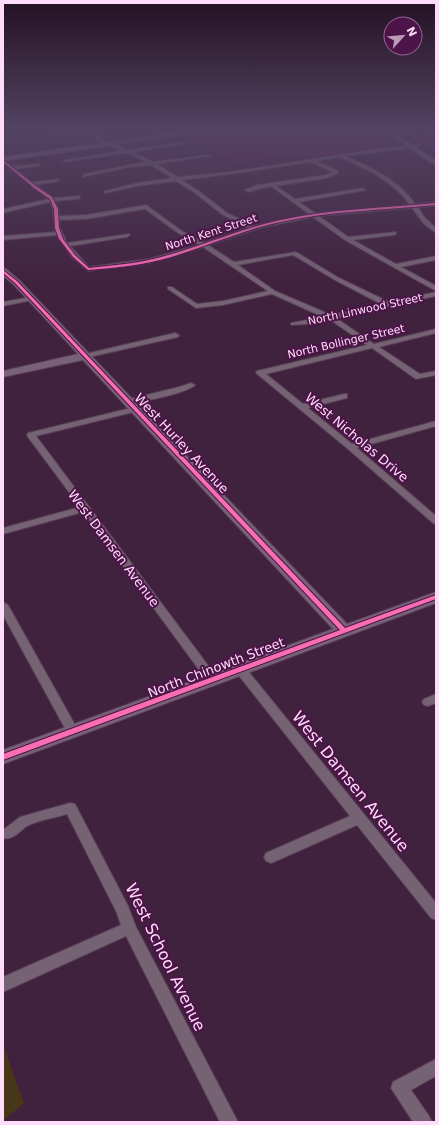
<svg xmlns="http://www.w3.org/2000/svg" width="439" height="1125" viewBox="0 0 439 1125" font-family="'DejaVu Sans',sans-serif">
<rect width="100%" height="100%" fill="#40213e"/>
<path fill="#561c53" d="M 232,127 L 376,127 L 402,145 L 304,160 L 293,155 L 237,163 L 184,134 Z
M 395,127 L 410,127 L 436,144 L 436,154 Z"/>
<path fill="#483716" d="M 3,1045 L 24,1103 L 3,1121 Z"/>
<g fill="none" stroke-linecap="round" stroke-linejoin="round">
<g stroke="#583e56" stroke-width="2">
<path id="street" d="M 41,127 L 80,132 L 101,127 L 94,132 L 104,140 L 128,150 L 186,142 L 188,143 L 133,152 L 153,162 L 208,155 L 210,156 L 157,164 L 178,177 L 230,172 L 371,150 L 420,145 L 418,147 L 345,156 C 372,168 398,179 415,204 L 436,202 L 436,206 L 418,207 L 425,218 L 436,228 L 436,233 L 424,224 L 412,208 L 319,216 L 348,237 L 396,232 L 396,234 L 394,235 L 353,240 L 396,264 L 436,256 L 436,260 L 401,267 L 436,286 L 436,291 L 345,240 L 313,217 L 264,227 L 208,245 L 234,262 L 296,252 L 339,278 L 389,302 L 436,292 L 436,296 L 336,318 L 374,344 L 436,329 L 436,333 L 379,347 L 420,374 L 436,371 L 436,375 L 416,379 L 372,348 L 266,374 L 303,404 L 344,394 L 347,394 L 347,398 L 308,408 L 352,444 L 436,421 L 436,426 L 357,448 L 436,516 L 436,524 L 433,523 L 348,449 L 256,373 L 257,371 L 367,345 L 329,319 L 307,324 L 291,325 L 291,323 L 323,317 L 272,294 L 223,305 L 196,308 L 168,289 L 168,287 L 172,287 L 197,304 L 223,301 L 268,291 L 203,247 L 149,263 L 88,271 L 72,257 L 57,235 L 3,240 L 3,236 L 55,232 L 53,209 L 50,202 L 3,213 L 3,209 L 49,199 L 3,163 L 3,160 L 13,166 L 40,164 L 38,166 L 16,169 L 32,182 L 59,179 L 59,181 L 36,185 L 54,198 L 80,196 L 80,198 L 78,199 L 55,201 L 59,209 L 59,216 L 86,215 L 146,205 L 182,231 L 204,243 L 248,228 L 223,215 L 195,193 L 176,181 L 137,186 L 105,193 L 105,191 L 137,183 L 172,178 L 151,165 L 129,167 L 83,177 L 83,175 L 85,174 L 129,165 L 147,162 L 127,153 L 63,162 L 65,160 L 122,151 L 100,142 L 90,133 C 75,136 54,134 41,127 ZM 339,157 C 367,169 392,180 410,205 L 315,213 L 299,202 L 366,190 L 363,188 L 295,199 L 276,186 L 327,178 L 338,173 L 338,171 L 316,161 ZM 311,162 L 332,172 L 326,175 L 257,185 L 245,190 L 248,192 L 271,186 L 309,214 L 254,226 L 227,213 L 199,191 L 182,180 L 230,174 ZM 145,209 L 178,233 L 199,245 L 149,259 L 89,267 L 70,246 L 127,237 L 130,235 L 129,234 L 67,243 L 60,228 L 59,220 L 86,219 ZM 293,255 L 335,280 L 381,304 L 331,315 L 275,291 L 238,265 Z
M 203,127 L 208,127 L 206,128 Z
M 436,132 L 436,134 L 428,135 L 426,134 Z
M 31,297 L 33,298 L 33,300 L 3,306 L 3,302 Z
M 175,333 L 179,335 L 178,337 L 85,358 L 81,356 L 85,354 Z
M 191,383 L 195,385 C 186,394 144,401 129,404 L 125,402 L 126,400 L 179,387 Z
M 135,407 L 138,407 L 138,411 L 36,436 L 216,676 L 218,679 L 216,682 L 208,682 L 83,512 L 3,534 L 3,528 L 80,507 L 28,437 L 27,435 L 28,433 Z
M 3,602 L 8,605 L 79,732 L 77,735 L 73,736 L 69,735 L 67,732 L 3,615 Z
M 240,665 L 244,666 L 436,903 L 436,920 L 431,918 L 357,825 L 276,861 L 271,863 L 266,861 L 264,857 L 266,853 L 350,816 L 236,672 L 234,669 L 236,666 Z
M 436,694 L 436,703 L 428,706 L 424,705 L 422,702 L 424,699 Z
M 70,803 L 75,804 L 128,906 L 136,927 L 238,1122 L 220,1122 L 126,936 L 3,992 L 3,977 L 121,925 L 116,911 L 67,814 C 55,818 38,820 27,826 C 20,831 12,841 3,838 L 3,830 L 20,817 Z
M 436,1059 L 436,1076 L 411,1090 L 429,1116 L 432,1122 L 413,1122 L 391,1088 L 393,1082 Z"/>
</g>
<g stroke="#583e56" stroke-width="2">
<path id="secondary" d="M 210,127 L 228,127 L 225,129 L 3,161 L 3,157 Z
M 378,127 L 386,127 L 436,161 L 436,166 Z
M 3,268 L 6,269 L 19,280 L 347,624 L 436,592 L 436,603 L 3,764 L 3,750 L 333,629 L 83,360 L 3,377 L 3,371 L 78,354 L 13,284 L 3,276 Z"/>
</g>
<use href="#street" fill="#756273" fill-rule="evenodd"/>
<use href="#secondary" fill="#796277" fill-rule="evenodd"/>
<path stroke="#735d72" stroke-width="1" stroke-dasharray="2.5 2.5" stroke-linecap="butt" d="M 400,127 L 436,151"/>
<g stroke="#4d1449" stroke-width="2">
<path id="cycleway" d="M 3,160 L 36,186 L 52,197 L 58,209 L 59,228 L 63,239 L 75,255 L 89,268 C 113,265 137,264 161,257 C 200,247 237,230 276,221 C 329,209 383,208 436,203 L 436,205 C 383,210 329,211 276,223 C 236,232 199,250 160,260 C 137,266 112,268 88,270 L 73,257 L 59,239 L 55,228 L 54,209 L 50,199 L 34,188 L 3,162 Z
M 3,270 L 17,281 L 345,628 L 436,595 L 436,599 L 3,760 L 3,754 L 340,630 L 15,283 L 3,273 Z"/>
</g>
<use href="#cycleway" fill="#f96db3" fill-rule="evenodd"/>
</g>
<linearGradient id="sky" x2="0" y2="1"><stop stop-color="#231222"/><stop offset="0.45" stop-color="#534363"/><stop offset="1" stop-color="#534363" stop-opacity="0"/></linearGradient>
<rect width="439" height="285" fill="url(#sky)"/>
<g text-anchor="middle" stroke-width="4" stroke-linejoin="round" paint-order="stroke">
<g font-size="11" fill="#ffdcfa" stroke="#4d1449">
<text transform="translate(211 232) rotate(-18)" y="4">North Kent Street</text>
<text transform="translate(365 309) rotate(-12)" y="4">North Linwood Street</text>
<text transform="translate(346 341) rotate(-13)" y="4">North Bollinger Street</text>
</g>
<g font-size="13" fill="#ffdcfa" stroke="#4d1449">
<text transform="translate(357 437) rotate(40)" y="5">West Nicholas Drive</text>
<text transform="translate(182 443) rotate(47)" y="5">West Hurley Avenue</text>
<text transform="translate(114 548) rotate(53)" y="5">West Damsen Avenue</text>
<text transform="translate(216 667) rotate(-21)" y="5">North Chinowth Street</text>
</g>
<g font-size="16" fill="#ffdcfa" stroke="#4d1449">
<text transform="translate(351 781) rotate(51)" y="6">West Damsen Avenue</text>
<text transform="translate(166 957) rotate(64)" y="6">West School Avenue</text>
</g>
</g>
<rect width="439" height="1125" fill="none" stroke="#ffdcfa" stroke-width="8"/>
<g transform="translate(403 36) rotate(63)"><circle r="19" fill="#4d1449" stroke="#946490"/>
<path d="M0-3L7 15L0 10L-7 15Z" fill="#bc9bb8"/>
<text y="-6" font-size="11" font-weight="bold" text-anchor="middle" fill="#ffdcfa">N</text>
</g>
</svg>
